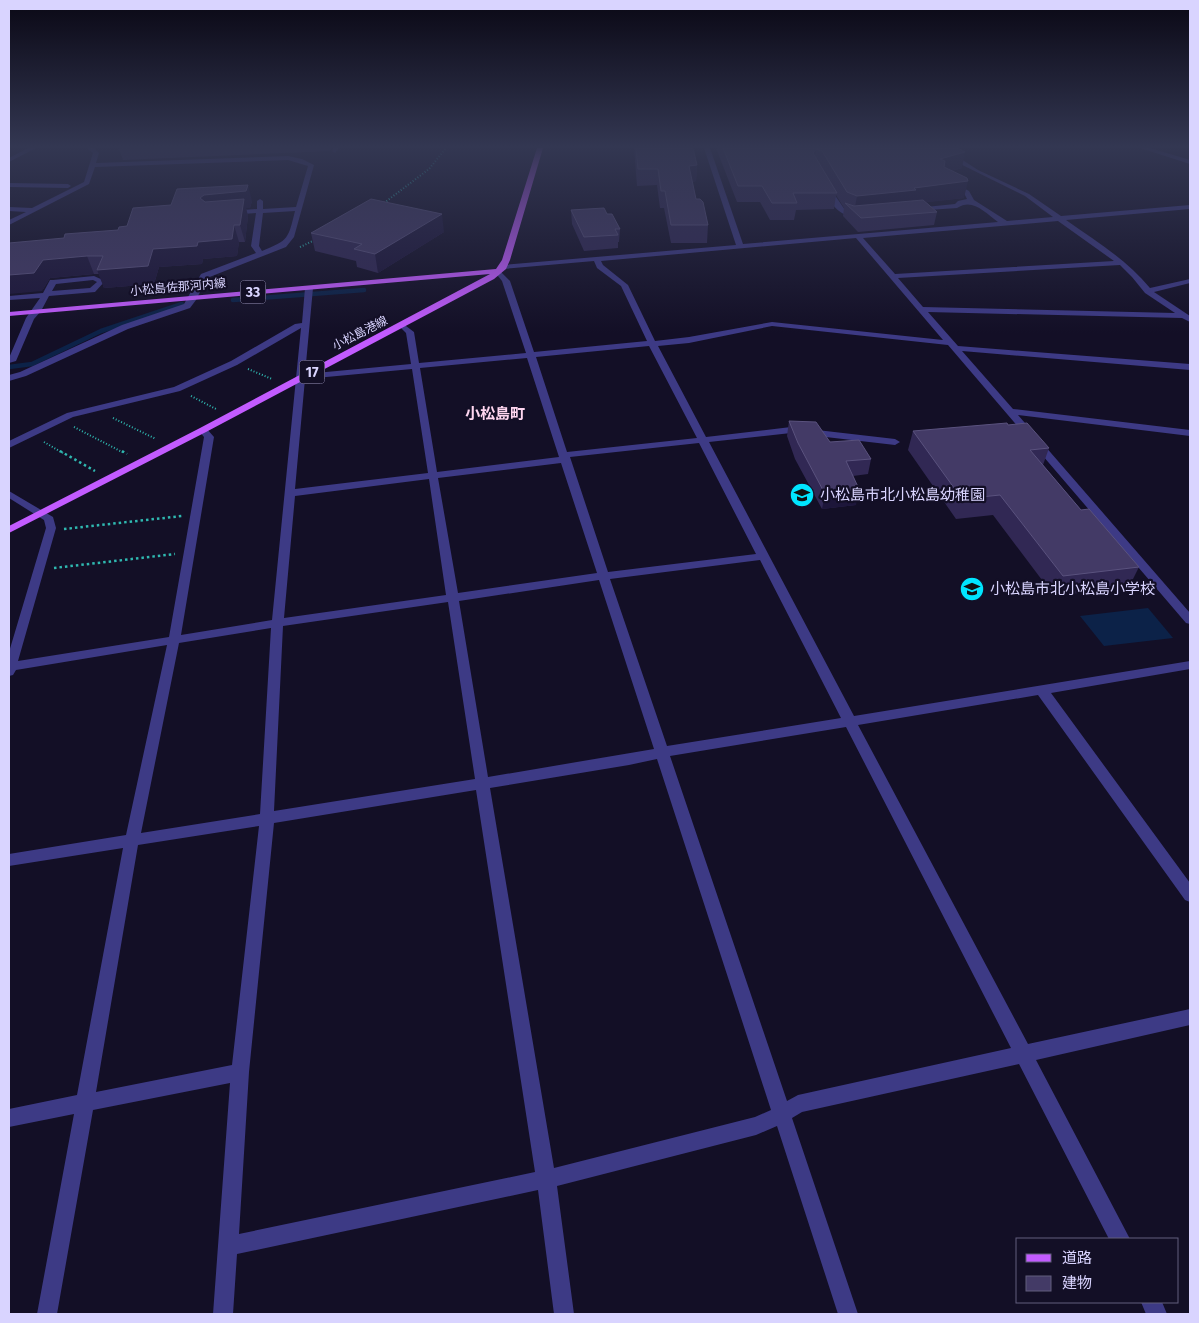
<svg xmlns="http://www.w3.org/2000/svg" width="1199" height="1323" viewBox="0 0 1199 1323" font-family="'Fira Sans','Noto Sans JP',sans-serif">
<rect width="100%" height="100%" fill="#130f26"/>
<path fill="#0c2248" d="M 1148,608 L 1173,638 L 1104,646 L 1080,616 Z"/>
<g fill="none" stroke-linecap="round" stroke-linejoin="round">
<path stroke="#0c2248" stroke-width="4.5" d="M 233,300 L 364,290
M 9,367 L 32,364 L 101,331 L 182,304"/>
<path stroke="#2fb8b0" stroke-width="2" stroke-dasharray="1 2" stroke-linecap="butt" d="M 384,203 L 429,169 L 446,148
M 300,247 L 315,240
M 248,369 L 272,379
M 191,396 L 216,409
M 113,418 L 156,439
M 74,427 L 124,453
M 44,442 L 63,453"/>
<path stroke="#2fb8b0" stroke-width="2.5" stroke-dasharray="2.5 3" stroke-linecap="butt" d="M 60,451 L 95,471
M 122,451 L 127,454
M 64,529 L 182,516
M 54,568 L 175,554"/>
<path fill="#3d3a85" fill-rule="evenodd" d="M 28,148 L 36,148 L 9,162 L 9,158 Z
M 87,148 L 94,148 L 99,153 L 96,163 L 288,156 L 302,159 L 314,165 L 294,237 L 286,247 L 207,278 L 196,300 L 190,308 L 128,329 L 26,376 L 9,381 L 9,375 L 20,372 L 122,325 L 184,304 L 201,274 L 256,253 L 251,246 L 256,213 L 230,215 L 227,213 L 230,211 L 257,209 L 257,201 L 260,199 L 263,201 L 263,209 L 296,207 L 308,166 L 288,160 L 95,167 L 89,184 L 9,225 L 9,220 L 26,212 L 9,211 L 9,207 L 32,208 L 84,182 L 93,153 ZM 295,211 C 288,239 289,240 262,251 L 259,246 L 263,213 Z
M 333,148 L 339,148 L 335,153 L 332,151 Z
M 704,148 L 710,148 L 743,244 L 998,222 C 984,212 973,198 957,208 L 914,211 L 913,210 L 916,208 L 955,204 L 958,201 L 967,199 L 964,193 L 950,185 L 952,182 L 969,191 L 974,200 L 1007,221 L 1053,217 L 1025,196 L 928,148 L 936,148 L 961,159 L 978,170 L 1029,194 L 1061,216 L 1190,205 L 1190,209 L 1066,220 C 1096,241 1127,260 1150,288 L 1190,279 L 1190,283 L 1154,292 L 1190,316 L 1190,322 L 1182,318 L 928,312 L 958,346 L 1190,364 L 1190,370 L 962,351 L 1013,409 L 1190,430 L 1190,436 L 1018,415 L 1190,613 L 1190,624 L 1186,623 L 948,345 L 772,326 L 689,343 L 658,346 L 706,437 L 791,427 L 895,439 L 900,442 L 895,445 L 791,433 L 709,442 L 854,716 L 1190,661 L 1190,669 L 1051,693 L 1190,883 L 1190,902 L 1185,900 L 1038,695 L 858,725 L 1028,1044 L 1190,1009 L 1190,1025 L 1036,1060 L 1130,1239 L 1109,1239 L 1019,1064 L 802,1112 L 792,1118 L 858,1314 L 838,1314 L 777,1126 L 756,1135 L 557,1186 L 574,1314 L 554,1314 L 538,1190 L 237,1254 L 233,1314 L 213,1314 L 230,1083 L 93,1110 L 57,1314 L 37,1314 L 74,1114 L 9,1127 L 9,1109 L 77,1095 L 123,848 L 9,866 L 9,854 L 126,835 L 167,645 L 16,670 L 13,675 L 9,676 L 9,652 L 46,528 L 44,520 L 9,498 L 9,491 L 53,517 L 56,528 L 18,661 L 169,637 L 204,437 L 198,430 L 203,427 L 206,428 L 214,437 L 181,635 L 272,620 L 301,328 L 237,365 L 180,391 L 73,417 L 9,448 L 9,441 L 67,413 L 174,387 L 231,361 L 295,324 L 302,323 L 305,288 L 309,286 L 313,288 L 305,374 L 411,364 L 406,333 L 398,325 L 402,323 L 414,332 L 419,363 L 526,353 L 502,281 L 494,271 L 498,269 L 510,281 L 534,352 L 647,341 L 621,286 L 597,268 L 594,261 L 503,269 L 499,267 L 503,265 L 736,245 ZM 1058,221 L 1114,261 L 895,274 L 863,238 ZM 856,238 L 943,340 L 772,322 L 689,337 L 655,341 L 628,285 L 603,265 L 601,261 ZM 1120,265 L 1132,277 L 1145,293 L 1175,313 L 923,307 L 898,278 ZM 649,346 L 697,438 L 567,452 L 536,357 ZM 527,358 L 559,457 L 437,472 L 420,368 ZM 412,369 L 428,473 L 295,489 L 305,379 ZM 699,443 L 756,554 L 608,572 L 570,457 ZM 561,463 L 597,573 L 458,593 L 438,478 ZM 429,479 L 446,595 L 284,618 L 295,496 ZM 760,560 L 841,718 L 667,746 L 610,579 ZM 599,580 L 654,749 L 488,777 L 459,601 ZM 448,602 L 475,779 L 274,811 L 283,626 ZM 271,628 L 260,814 L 141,833 L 179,643 ZM 846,727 L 1011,1048 L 798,1095 L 787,1101 L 670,756 ZM 657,759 L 771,1110 L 755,1117 L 554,1168 L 490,788 L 629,765 ZM 476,790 L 535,1172 L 239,1234 L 249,1072 L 274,823 ZM 259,826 L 232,1065 L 96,1092 L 138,845 Z
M 1140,148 L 1150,148 L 1190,160 L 1190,164 Z
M 9,183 L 68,184 L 71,186 L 68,188 L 9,187 Z
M 826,188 L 830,188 L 845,210 L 861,215 L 861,217 C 844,220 827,204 826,188 Z
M 94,276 L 105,281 L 95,292 L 49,296 L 41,311 L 34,319 L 16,361 L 9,363 L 9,358 L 26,318 L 40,298 L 9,300 L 9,296 L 43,293 L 50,280 L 53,280 ZM 93,280 L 97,282 L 90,288 L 52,291 L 56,284 Z
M 1141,1302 L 1162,1302 L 1167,1314 L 1146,1314 Z"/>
<path fill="#c25bff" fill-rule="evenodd" d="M 537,148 L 543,148 L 510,260 L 506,269 L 494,279 L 206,432 L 9,533 L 9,526 L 200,428 L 490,274 L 9,316 L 9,312 L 496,269 L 502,260 Z"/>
</g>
<path fill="#312854" d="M 119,148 L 332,148 L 330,151 L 123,160 Z
M 634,148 L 693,148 L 697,165 L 696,181 L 692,182 L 696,199 L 708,225 L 707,243 L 671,243 L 664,208 L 660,208 L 657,185 L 637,186 Z
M 716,148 L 958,148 L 962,168 L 951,171 L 964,198 L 926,202 L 937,212 L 934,225 L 858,232 L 843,216 L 844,208 L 836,195 L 834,209 L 796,210 L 794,220 L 770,220 L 760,202 L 737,202 Z
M 252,201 L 250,208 L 246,208 L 248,216 L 245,242 L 239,242 L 237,256 L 203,259 L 202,264 L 159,267 L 154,284 L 104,288 L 99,274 L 94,274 L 50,278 L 42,291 L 64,238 L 118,230 L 127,226 Z
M 571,210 L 607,214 L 620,229 L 619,242 L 618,242 L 618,248 L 584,251 L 572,224 Z
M 444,232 L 378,273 L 357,267 L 356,261 L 315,251 L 311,233 Z
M 789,421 L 830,442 L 871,459 L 868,474 L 853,476 L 856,505 L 822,509 L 795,459 L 787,436 Z
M 913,431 L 1049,448 L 1043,465 L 1081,510 L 1139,567 L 1129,587 L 1054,596 L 993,515 L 956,519 L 908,450 Z"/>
<path fill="#1d163a" d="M 816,149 L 814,164 L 813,153 Z
M 965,152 L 962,168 L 937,174 L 940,159 Z
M 697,165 L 696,181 L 688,182 L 689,166 Z
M 968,181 L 964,198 L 913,204 L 913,206 L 854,212 L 857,196 Z
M 248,185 L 252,201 L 250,208 L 246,208 L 248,216 L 245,242 L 240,225 L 209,211 L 200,198 L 204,195 Z
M 442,214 L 444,232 L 378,273 L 375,254 Z
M 234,225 L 239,242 L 237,256 L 203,259 L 202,264 L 159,267 L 154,284 L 104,288 L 97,270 L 153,249 L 198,242 Z
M 87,256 L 94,274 L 50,278 L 42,291 L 9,294 L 9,275 L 43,260 Z
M 859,489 L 856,505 L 822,509 L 825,494 Z"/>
<path fill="#433a66" stroke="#5a527e" d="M 636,148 L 693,148 L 697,165 L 689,166 L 696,199 L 700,199 L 703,202 L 708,225 L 671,225 L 665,191 L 661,191 L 658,169 L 638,169 Z
M 723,148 L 958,148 L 965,152 L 940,159 L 945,161 L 944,167 L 967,178 L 968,181 L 914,188 L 916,190 L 857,196 L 847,192 L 822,151 L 816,149 L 813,153 L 837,193 L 793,193 L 797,203 L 772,203 L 762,186 L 738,186 Z
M 248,185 L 246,191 L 204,195 L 200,198 L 205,202 L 244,199 L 240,225 L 234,225 L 232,239 L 198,242 L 197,246 L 153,249 L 148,266 L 97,270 L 103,256 L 87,256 L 43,260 L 34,273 L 9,275 L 9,243 L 64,238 L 65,234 L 118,230 L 119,227 L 127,226 L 133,208 L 171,205 L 177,189 Z
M 371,199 L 442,214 L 375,254 L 354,249 L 362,244 L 311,233 Z
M 923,200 L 937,212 L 861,218 L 845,203 L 854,206 Z
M 604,208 L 607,214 L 612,214 L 620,229 L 615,229 L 618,235 L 584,237 L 571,210 Z
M 789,421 L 816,422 L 830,442 L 859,440 L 871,459 L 846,461 L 859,489 L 825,494 L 798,443 Z
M 1007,423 L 1008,425 L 1027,423 L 1049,448 L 1030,450 L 1081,510 L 1089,509 L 1139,567 L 1063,576 L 1000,495 L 962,499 L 913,431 Z"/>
<linearGradient id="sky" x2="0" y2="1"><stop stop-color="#0a0815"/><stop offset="0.44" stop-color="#333752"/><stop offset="1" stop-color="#333752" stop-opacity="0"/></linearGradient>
<rect width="1199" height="333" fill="url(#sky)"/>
<defs>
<g id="school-disc" transform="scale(1.25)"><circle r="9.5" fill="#00e5ff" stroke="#130f26"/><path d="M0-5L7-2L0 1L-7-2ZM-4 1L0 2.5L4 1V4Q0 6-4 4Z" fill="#111"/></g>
</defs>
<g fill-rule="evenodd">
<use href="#school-disc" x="802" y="495"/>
<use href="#school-disc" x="972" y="589"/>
</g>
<g text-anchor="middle" stroke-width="4.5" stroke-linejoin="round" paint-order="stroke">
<g font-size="12" fill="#d9d4ff" stroke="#130f26">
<text transform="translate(178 287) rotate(-5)" y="4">小松島佐那河内線</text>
<text transform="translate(360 333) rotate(-27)" y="4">小松島港線</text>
</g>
<g fill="#130f26" stroke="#9e99be" stroke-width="1">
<rect x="240.5" y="280.5" width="25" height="23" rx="4"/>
<rect x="299.5" y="360.5" width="25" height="23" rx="4"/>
</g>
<g font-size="14" font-weight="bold" fill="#d9d4ff">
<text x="253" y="297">33</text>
<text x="312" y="377">17</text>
</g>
<g font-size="15" font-weight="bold" fill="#ffd6f0" stroke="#130f26">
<text x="495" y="419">小松島町</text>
</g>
<g font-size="15" fill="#d9d4ff" stroke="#130f26" text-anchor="start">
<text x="820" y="500">小松島市北小松島幼稚園</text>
<text x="990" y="594">小松島市北小松島小学校</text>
</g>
</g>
<rect width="1199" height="1323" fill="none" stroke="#d9d4ff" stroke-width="20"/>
<rect x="1016" y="1238" width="162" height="65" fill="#130f26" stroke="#625e7d"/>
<rect x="1026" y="1254" width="25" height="8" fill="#c25bff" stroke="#625e7d"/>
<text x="1062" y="1263" font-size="15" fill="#d9d4ff">道路</text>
<rect x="1026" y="1276" width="25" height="15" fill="#433a66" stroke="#625e7d"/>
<text x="1062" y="1288" font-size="15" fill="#d9d4ff">建物</text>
</svg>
